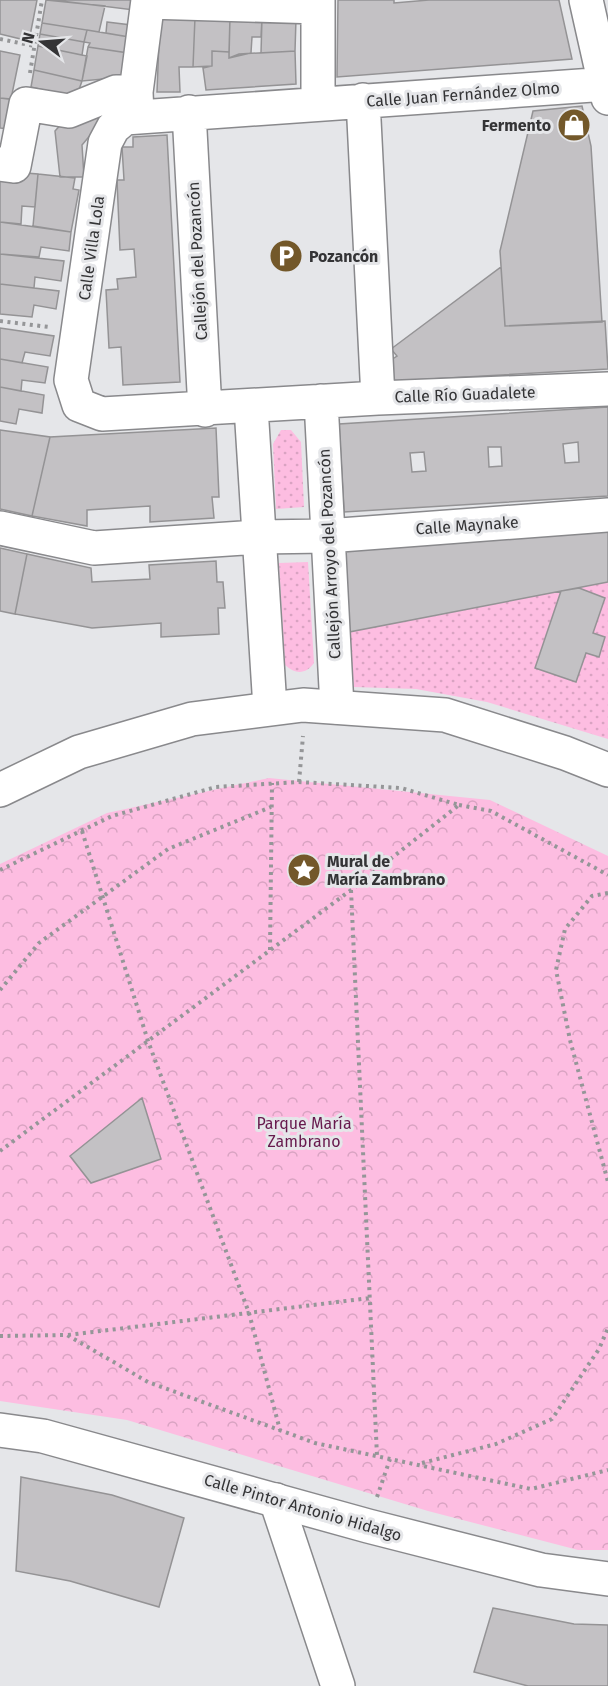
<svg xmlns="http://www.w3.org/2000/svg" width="608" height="1686" viewBox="0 0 608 1686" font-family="'Fira Sans',sans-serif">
<defs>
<pattern id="park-crowns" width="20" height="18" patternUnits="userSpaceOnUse" patternTransform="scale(1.5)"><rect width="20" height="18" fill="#fdbde1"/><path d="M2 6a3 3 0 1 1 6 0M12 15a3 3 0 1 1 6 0" fill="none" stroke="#d9a3c2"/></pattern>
<pattern id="garden-dots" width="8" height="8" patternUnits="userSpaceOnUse" patternTransform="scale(1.5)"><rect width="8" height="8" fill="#fdbde1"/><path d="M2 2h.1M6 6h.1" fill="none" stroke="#d9a3c2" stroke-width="1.8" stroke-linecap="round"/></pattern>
</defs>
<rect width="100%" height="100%" fill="#e5e6e9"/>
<path fill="url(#park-crowns)" d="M 269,778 L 490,800 L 608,856 L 608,1550 L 578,1550 L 428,1511 L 127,1420 L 0,1401 L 0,864 L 107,813 Z"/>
<path fill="url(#garden-dots)" d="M 281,430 L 291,430 L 301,442 L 304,507 L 276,509 L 273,444 Z
M 308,562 L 314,663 C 306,674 296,675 285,665 L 279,563 Z
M 608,582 L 608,739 L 487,702 L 416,689 L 354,687 L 349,632 L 561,591 L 586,653 L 599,657 L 605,638 L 593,633 L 605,598 L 579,588 Z"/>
<path fill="#c3c1c4" stroke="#949395" stroke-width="1.5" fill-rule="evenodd" d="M 0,0 L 37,0 L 29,41 L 0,34 Z
M 46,0 L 105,6 L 99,32 L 42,23 Z
M 53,0 L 136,0 L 134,10 Z
M 338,0 L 394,0 L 394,3 L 429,0 L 559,0 L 572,59 L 337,77 Z
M 160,16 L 195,17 L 193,67 L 179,67 L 180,92 L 157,92 Z
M 195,17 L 230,17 L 229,52 L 212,51 L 212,66 L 193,67 Z
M 230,17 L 262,18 L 261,37 L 252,37 L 251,53 L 229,58 Z
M 262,18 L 296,19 L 295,51 L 261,53 Z
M 107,22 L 131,25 L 129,37 L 106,33 Z
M 42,23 L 87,30 L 84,42 L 40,34 Z
M 87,30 L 129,37 L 128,53 L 88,47 L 90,43 L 84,42 Z
M 40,34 L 84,42 L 82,55 L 38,46 Z
M 38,46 L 87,56 L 82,81 L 34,70 Z
M 88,47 L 128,53 L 125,77 L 82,81 Z
M 0,51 L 20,55 L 11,99 L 0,98 Z
M 212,51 L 229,52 L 229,58 L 239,54 L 295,51 L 296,84 L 206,90 L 203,68 L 212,66 Z
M 34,70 L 82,81 L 76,98 L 31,87 Z
M 0,98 L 16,100 L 11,129 L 0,128 Z
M 582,106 L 591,146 L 602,322 L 505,326 L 500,251 L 533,111 Z
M 108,114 L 82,145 L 84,177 L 60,177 L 55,131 L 64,121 Z
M 167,135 L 180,382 L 123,385 L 121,347 L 109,348 L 106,290 L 118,289 L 117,279 L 136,277 L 134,249 L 120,250 L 117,180 L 124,180 L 122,147 L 133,147 L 133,137 Z
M 0,171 L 38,174 L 35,207 L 22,206 L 21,224 L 0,222 Z
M 38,174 L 75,178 L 73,189 L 79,190 L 71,232 L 33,226 Z
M 0,222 L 71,232 L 69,251 L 41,247 L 39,257 L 0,254 Z
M 0,254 L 64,261 L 61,281 L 35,277 L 34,288 L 0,284 Z
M 501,267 L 505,326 L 605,321 L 608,369 L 394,381 L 391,360 L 397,356 L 391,349 Z
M 0,284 L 59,291 L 56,309 L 34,305 L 32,317 L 0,314 Z
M 0,328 L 54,336 L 50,356 L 25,352 L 22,363 L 0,359 Z
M 0,359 L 48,367 L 45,383 L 22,380 L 21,391 L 0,387 Z
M 0,387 L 44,395 L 42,413 L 19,409 L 16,424 L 0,421 Z
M 608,407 L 608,496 L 344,512 L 339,424 ZM 578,442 L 579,462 L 565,463 L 563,444 ZM 488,447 L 501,447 L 502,466 L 489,467 ZM 424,452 L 426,471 L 412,472 L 410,453 Z
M 216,428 L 219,497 L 212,497 L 214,518 L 150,522 L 150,506 L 87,510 L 87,526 L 32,516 L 50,437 Z
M 0,430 L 50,437 L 32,516 L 0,509 Z
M 608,531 L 608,582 L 349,632 L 344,546 Z
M 0,548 L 27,554 L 15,614 L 0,611 Z
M 27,554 L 91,568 L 92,582 L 150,579 L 149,565 L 216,561 L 217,582 L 223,582 L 225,608 L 218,608 L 219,634 L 161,637 L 161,623 L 92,628 L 15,614 Z
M 579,588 L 605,598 L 593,633 L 605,637 L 599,657 L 586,653 L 576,682 L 535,668 L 561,591 Z
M 142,1098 L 161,1159 L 91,1183 L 70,1156 Z
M 21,1477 L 112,1495 L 184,1518 L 159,1607 L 70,1581 L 16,1571 Z
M 493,1608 L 574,1624 L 608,1625 L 608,1686 L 528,1686 L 474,1672 Z"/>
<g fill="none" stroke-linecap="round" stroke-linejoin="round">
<g stroke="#89898c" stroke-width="36">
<path id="minor" d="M 318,0 L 318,103
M 586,0 L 608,98
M 148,2 L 318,7
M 608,84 L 125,118 L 113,128 L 105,143 L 71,380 L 79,405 L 102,414 L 378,398 L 608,389
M 363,100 L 378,398
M 189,112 L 205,410
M 137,114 L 136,92 L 148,0
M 0,164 L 14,166 L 26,104 L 69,111 L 116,92 L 136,92
M 321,401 L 337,707
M 251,407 L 270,708
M 0,528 L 94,548 L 258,537 L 327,536 L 608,515
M 276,1500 L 338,1686"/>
</g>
<g stroke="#89898c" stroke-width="36">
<path id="tertiary" d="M 0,790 L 79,752 L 192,719 L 303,705 L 445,715 L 565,753 L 608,770
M 0,1430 L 43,1436 L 368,1526 L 541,1570 L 608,1579"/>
</g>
<path stroke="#959698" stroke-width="4" stroke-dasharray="3 4.5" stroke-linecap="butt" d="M 0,39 L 34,46
M 30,73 L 42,0
M 0,321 L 49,327
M 299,782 L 303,736
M 459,805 L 491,811 L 608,875
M 82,831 L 148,1041 L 249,1313 L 280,1430
M 0,870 L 112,816 L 216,787 L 299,782 L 401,788 L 459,805 L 351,890 L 0,1151
M 351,890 L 377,1456
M 608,893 L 592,896 L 565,929 L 556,970 L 570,1040 L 608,1182
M 270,950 L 272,783
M 0,990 L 39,943 L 168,849 L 271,807
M 68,1335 L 370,1298
M 0,1336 L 67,1335 L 148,1382 L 315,1443 L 531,1489 L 608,1470
M 422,1463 L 496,1444 L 552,1419 L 599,1349 L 608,1328
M 377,1497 L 390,1459"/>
<use href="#minor" stroke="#fff" stroke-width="33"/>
<use href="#tertiary" stroke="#fff" stroke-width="33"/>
</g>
<defs>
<g id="shop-disc" transform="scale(1.725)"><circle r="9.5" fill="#73582a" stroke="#e5e6e9"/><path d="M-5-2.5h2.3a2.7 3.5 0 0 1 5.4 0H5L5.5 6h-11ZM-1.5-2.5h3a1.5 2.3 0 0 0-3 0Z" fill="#fff"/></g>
<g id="parking-disc" transform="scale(1.725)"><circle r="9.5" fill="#73582a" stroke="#e5e6e9"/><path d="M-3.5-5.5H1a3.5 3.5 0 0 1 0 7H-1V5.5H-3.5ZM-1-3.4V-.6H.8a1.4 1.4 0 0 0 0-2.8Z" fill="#fff"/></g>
<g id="sight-disc" transform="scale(1.725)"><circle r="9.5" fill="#73582a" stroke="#e5e6e9"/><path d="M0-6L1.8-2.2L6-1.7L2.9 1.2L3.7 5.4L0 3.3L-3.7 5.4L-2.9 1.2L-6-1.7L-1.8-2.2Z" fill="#fff"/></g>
</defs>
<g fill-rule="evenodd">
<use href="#shop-disc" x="574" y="125"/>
<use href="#parking-disc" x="286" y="256"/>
<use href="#sight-disc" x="304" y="870"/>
</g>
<g text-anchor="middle" stroke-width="6" stroke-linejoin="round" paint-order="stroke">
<g font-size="16" fill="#343436" stroke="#e5e6e9">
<text transform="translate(463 94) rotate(-4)" y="6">Calle Juan Fernández Olmo</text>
<text transform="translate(91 248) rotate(-82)" y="6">Calle Villa Lola</text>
<text transform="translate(197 261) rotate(-93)" y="6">Callejón del Pozancón</text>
<text transform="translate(465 394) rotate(-2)" y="6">Calle Río Guadalete</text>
<text transform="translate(467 525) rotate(-4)" y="6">Calle Maynake</text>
<text transform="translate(329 554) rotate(-93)" y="6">Callejón Arroyo del Pozancón</text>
<text transform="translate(303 1507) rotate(16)" y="6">Calle Pintor Antonio Hidalgo</text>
</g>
<g font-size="16" font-weight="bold" fill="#343436" stroke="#e5e6e9" text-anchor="start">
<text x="551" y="131" text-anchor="end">Fermento</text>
<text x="309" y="262">Pozancón</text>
<text x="327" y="867">Mural de<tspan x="327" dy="18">María Zambrano</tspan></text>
</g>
<g font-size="16" fill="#67194d" stroke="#e5e6e9">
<text x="304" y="1129">Parque María<tspan x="304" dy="18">Zambrano</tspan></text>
</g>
</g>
<g transform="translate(42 42) rotate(286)" stroke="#e5e6e9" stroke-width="4.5" paint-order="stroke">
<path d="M0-4.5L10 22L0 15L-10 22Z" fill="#343436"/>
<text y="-9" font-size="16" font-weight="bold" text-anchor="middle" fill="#343436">N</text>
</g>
</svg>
